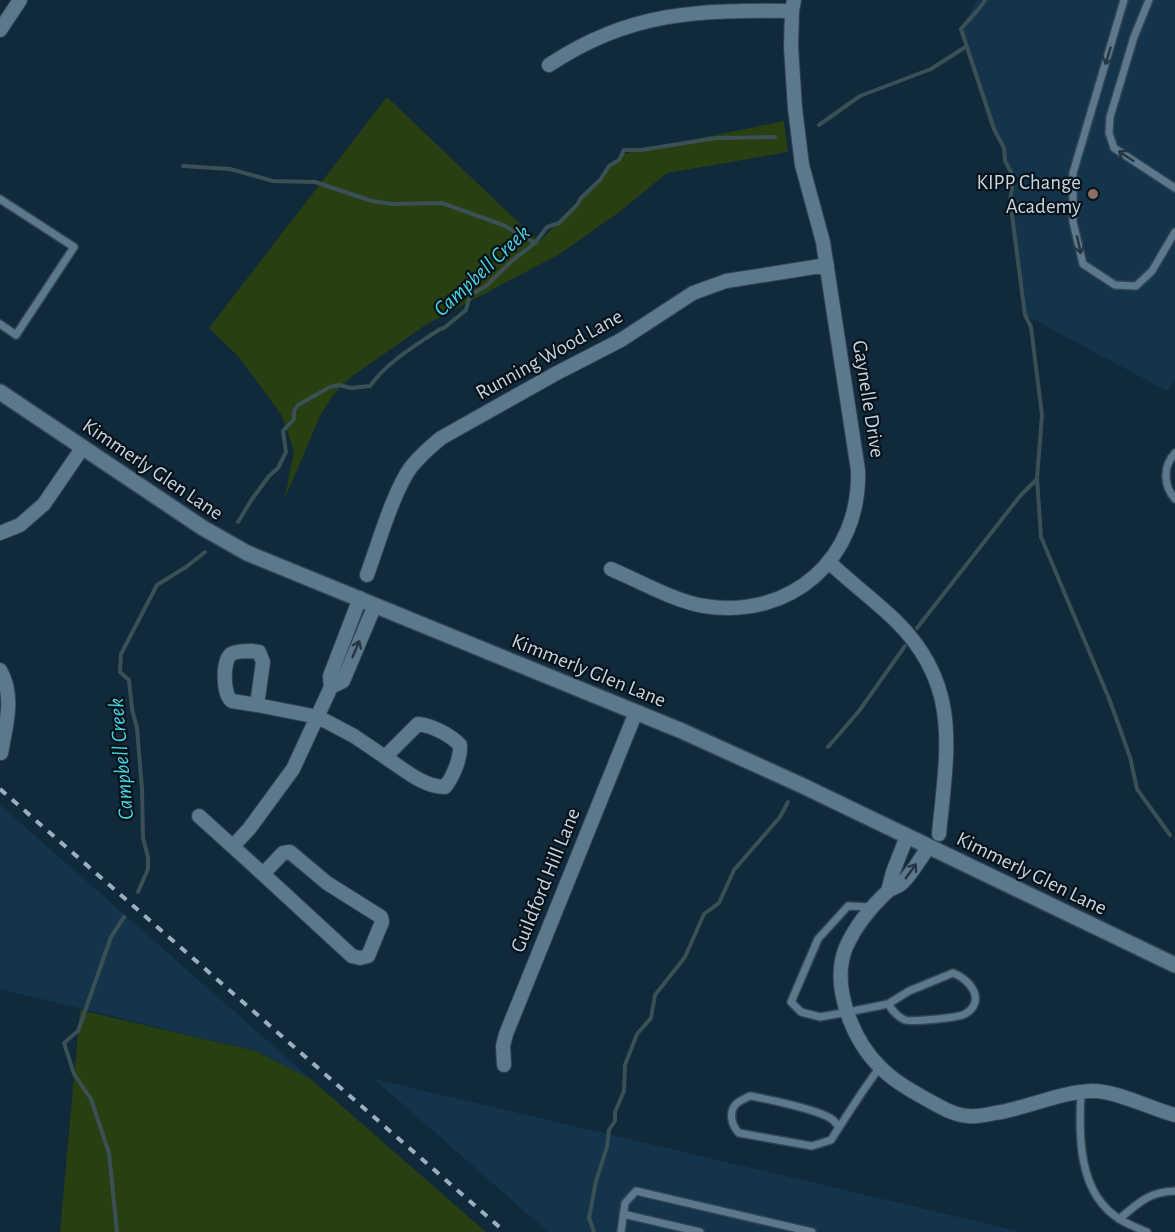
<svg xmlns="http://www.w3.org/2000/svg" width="1175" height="1232" viewBox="0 0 1175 1232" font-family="'Alegreya Sans',sans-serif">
<rect width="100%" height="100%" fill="#102a3c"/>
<path fill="#13344a" d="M 977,0 L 1175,0 L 1175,380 L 1167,391 L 1025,315 L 1010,200 L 1012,188 L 1011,172 L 1005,161 L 1004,148 L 994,129 L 961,29 Z
M 0,805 L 312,1080 L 256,1051 L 0,989 Z
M 374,1079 L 603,1133 L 1022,1232 L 548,1232 Z"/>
<path fill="#273f11" d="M 387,97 L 539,242 L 623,154 L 784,121 L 788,152 L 667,173 L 618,213 L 558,255 L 427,324 L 351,377 L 333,395 L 320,416 L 285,498 L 294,451 L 282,416 L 239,357 L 209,328 Z
M 80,1010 L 256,1051 L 312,1080 L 486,1232 L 60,1232 Z"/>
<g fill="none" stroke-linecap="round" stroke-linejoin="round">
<path stroke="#3b5055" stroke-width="4" d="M 985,0 C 979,11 969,19 961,29 L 994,129 L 1004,148 L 1005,161 L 1011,172 L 1012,188 L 1010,200 L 1025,315 L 1031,327 L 1042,415 L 1037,478 L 1041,537 L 1110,701 L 1130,757 L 1137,789 L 1170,835
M 819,125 L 860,96 L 931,69 L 967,46
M 183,166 L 230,169 L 273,181 L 315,182 L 372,201 L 392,204 L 442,203 L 503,225 L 535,243
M 238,522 L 252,499 L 269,476 L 278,468 L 286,452 L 283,431 L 294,419 L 294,411 L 298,405 L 330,387 L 339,385 L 351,388 L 370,386 C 388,361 415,346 440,329 L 444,328 L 466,310 L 469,299 L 474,293 L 486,286 L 514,259 L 535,243 L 547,227 L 559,223 L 577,205 L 581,198 L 600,180 L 609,166 L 619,160 L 624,150 L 641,150 L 716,138 L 775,137
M 917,628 L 1020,496 L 1037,479
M 828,747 L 859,711 L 905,646
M 138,892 L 148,869 L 148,857 L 143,838 L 142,789 L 137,728 L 132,709 L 129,680 L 120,672 L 121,654 L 157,585 L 186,567 L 205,552
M 117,1232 L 109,1153 L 91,1099 L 74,1074 L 64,1043 L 78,1031 L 111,937 L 124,917
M 594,1232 L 589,1218 L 596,1181 L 607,1147 L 609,1130 L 615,1121 L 615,1112 L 624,1091 L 625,1065 L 637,1034 L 651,1018 L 655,995 L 685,957 L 704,914 L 719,903 L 734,870 L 780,817 L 788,802"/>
<g stroke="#334453" stroke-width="10">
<path id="service" d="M 1124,0 L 1073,173 L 1073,222 L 1083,264 L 1115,285 L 1136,286 L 1152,271 L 1175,232
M 1149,0 L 1134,37 L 1110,117 L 1109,133 L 1114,148 L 1175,188
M 0,199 L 74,247 L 16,335 L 0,324
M 1175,453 C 1163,466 1163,485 1175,499
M 871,907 L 848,906 L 818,939 L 791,1002 L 801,1012 L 820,1017 L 848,1012 L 888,1004 L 909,991 L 953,973 C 970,979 987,1001 965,1014 C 958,1018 912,1022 905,1020 C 897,1017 892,1010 888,1004
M 1081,1091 C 1079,1135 1077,1194 1121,1220 C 1129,1225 1138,1228 1147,1232
M 839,1127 C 837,1125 835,1122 833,1120 C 821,1110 767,1099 750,1096 C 746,1098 739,1101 736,1104 C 728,1113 732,1126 739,1133 L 812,1146 L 831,1140 C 847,1115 862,1091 880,1067
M 623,1214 L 700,1232
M 1119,1219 C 1139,1203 1148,1192 1175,1191
M 621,1232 L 625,1203 L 636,1191 L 812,1232"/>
</g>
<g stroke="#334453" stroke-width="16">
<path id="minor" d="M 0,30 L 20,0
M 549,65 C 630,11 698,10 792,11
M 0,533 L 20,525 L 44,504 L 83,447
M 829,562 C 850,582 874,600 895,620 C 962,685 947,750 939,834
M 611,569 C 639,581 674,601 704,606 C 791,620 861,558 858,470 L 823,242 L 802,165 L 795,108 L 791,47 L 792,11 L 794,0
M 367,575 C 378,545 393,492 411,467 C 420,456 430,447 441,438 L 555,374 L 621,340 L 693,293 L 726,281 L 827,265
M 251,651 L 259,652 L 263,662 L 257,705 L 232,701 C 223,695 222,662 231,654 C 236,651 245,651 251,651 Z
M 0,670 C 15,696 6,725 1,753
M 331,687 L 343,681 L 375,605
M 257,705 L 318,717 L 354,736 L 385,757
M 418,724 C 433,726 449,734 460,745 C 461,758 453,777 445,787 C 423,787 402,768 385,757 Z
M 199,816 L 263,874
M 233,846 L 249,829 L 293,769 L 331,687 L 330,676 L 360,598
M 929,847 C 920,858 912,874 902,883 C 898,887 891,888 887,892 C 871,907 855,927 846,947 C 830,986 853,1041 881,1068 C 894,1081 910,1090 926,1099 C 939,1106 953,1115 968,1116 C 977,1117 986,1115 995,1113 C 1028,1108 1059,1092 1092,1091 C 1114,1090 1152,1109 1175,1115
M 290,852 L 327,883 L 381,917 L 382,922 L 368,956 L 360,958 L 352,956 L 263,874 L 283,853 Z
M 888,891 L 893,872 L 907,836
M 504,1065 L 503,1046 L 506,1034 L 636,712"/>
</g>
<g stroke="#334453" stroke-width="18">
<path id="tertiary" d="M 0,392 L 203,528 L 247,553 L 682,731 L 801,785 L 1175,965"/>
</g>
<use href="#service" stroke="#5c788c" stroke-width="7"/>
<use href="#minor" stroke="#5c788c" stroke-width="14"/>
<use href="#tertiary" stroke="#5c788c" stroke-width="15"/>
<path stroke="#9dafbb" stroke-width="4" stroke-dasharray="8 8" stroke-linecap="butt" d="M 0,789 L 505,1232"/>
</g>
<defs><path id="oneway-shaft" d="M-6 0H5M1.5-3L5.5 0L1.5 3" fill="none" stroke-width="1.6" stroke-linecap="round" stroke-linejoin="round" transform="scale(1.5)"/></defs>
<g stroke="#253642">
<use href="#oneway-shaft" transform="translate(1108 56) rotate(107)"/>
<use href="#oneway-shaft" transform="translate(1126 156) rotate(-147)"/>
<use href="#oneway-shaft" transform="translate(1079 245) rotate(77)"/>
<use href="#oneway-shaft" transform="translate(356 649) rotate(-67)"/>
<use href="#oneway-shaft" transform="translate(911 871) rotate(-54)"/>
</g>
<circle fill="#8d6e63" stroke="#07121a" stroke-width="2" cx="1093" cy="194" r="6"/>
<g text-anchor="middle" stroke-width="4.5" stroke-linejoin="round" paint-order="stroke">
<g font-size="21" fill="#c5d4df" stroke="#07121a" text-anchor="end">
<text x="1081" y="189">KIPP Change<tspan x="1081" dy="24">Academy</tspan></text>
</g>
<g font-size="21" fill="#c5d4df" stroke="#07121a">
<text transform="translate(549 354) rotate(-29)" y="7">Running Wood Lane</text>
<text transform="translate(869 399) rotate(81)" y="7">Gaynelle Drive</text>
<text transform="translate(153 469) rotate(34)" y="7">Kimmerly Glen Lane</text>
<text transform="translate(589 670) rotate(22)" y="7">Kimmerly Glen Lane</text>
<text transform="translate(1032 873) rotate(26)" y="7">Kimmerly Glen Lane</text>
<text transform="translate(545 880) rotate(-68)" y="7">Guildford Hill Lane</text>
</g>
<g font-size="22" font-style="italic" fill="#48d4e1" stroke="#07121a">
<text transform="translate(481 270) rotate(-43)" y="8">Campbell Creek</text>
<text transform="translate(120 759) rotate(-95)" y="8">Campbell Creek</text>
</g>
</g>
</svg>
